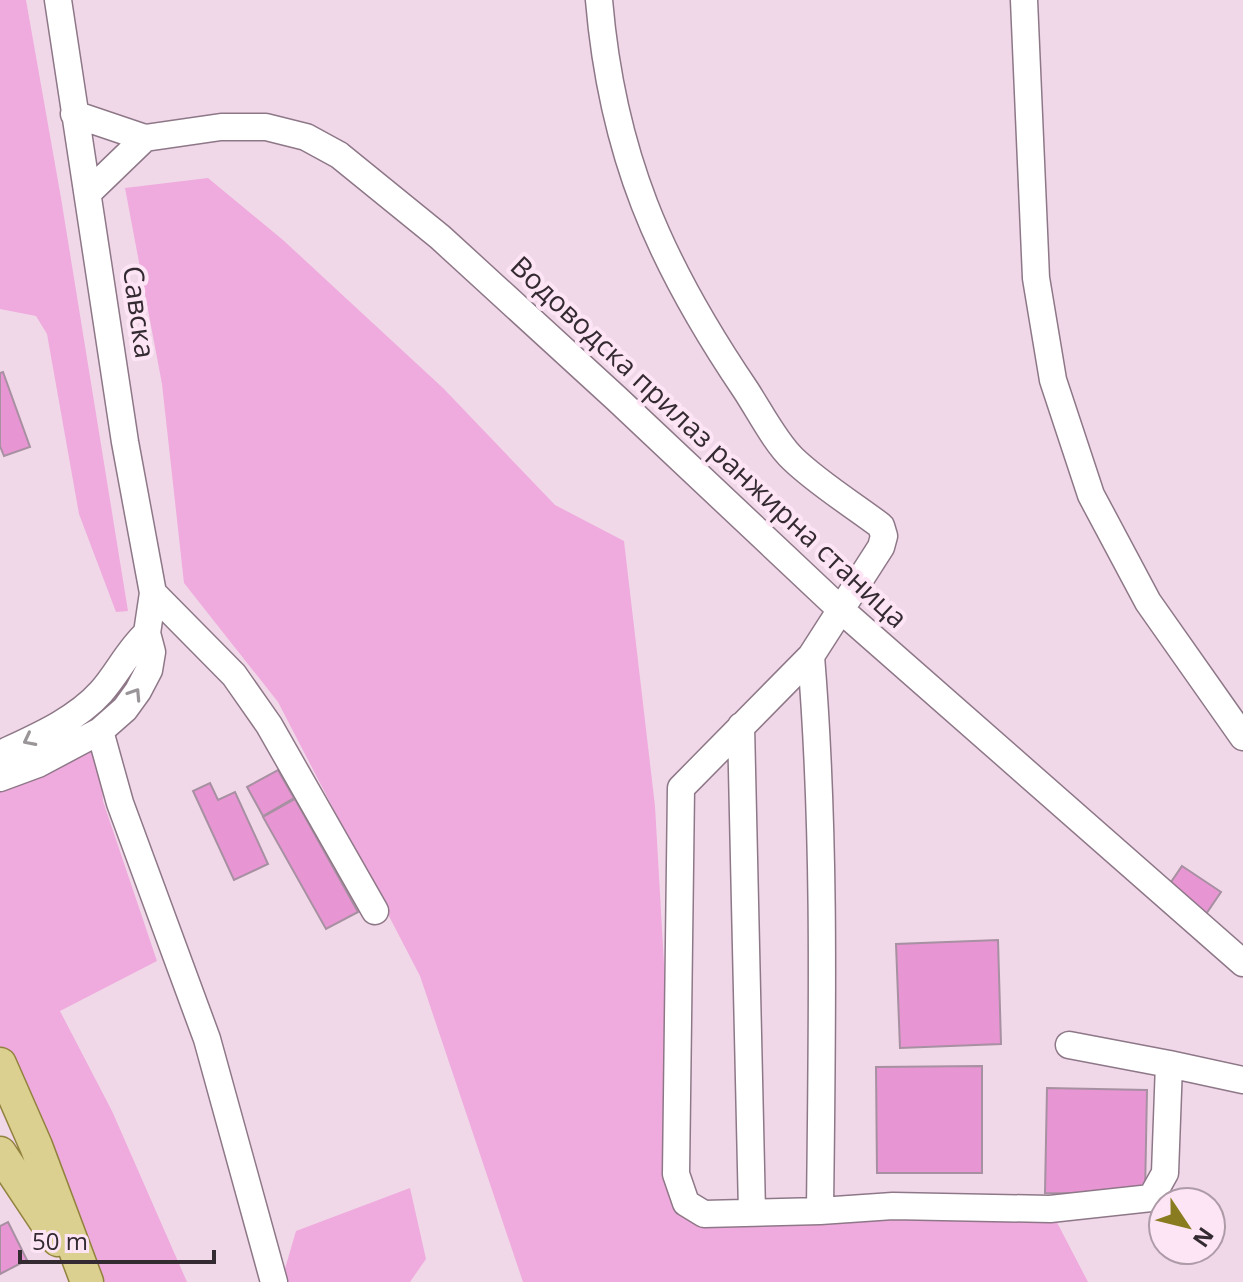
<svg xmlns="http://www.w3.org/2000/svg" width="1243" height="1282" viewBox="0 0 1243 1282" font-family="'Open Sans',sans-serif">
<rect width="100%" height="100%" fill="#f0d8e9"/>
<path fill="#efabdd" d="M 0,0 L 26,0 L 61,198 L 128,611 L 116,612 L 79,514 L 47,334 L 36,316 L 0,309 Z
M 208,178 L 283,240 L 443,388 L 555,505 L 624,541 L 655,806 L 676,1174 L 686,1203 L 1050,1209 L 1088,1282 L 523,1282 L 420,976 L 278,702 L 184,583 L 162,384 L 125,188 Z
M 97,713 L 103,801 L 157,961 L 60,1011 L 112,1111 L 187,1282 L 87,1282 L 0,1064 L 0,761 Z
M 410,1188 L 426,1259 L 410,1282 L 281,1282 L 296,1231 Z"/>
<path fill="#e895d3" stroke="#a790a1" stroke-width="2" d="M 3,372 L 30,447 L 4,456 L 0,446 L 0,373 Z
M 278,770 L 294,798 L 263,816 L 247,787 Z
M 210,783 L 218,800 L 235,792 L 268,864 L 234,880 L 193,791 Z
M 295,799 L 358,912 L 326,929 L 263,817 Z
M 1182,866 L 1221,892 L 1206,914 L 1167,888 Z
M 998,940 L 1001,1044 L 900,1048 L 896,944 Z
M 982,1066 L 982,1173 L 877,1173 L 876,1067 Z
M 1047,1088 L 1147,1090 L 1145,1194 L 1045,1193 Z
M 8,1222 L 27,1260 L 0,1274 L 0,1226 Z"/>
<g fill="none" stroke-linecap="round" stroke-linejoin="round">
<g stroke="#8e7888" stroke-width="29">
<path id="minor" d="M 599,0 C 612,154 659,262 745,389 C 759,410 775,442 793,459 C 819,484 852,504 881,526 L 884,536 L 881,547 L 811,656 L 681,788 L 676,1174 L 686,1203 L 704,1214 L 820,1211 L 893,1206 L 1050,1209 L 1151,1198 L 1165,1173 L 1169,1064 L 1243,1080
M 1024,0 L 1036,278 L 1053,380 L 1091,495 L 1148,602 L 1243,737
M 74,114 L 145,138
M 89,192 L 145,138 L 221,127 L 266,127 L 306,137 L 339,155 L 440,237 L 617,399 L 840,609 L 1243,963
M 153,593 L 234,675 L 269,725 L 375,911
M 811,656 C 826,840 822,1026 820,1211
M 741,726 L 752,1212
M 100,731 L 120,803 L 207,1039 L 274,1282
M 0,754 C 34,738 75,721 101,692 C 118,673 128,650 147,633
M 0,778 L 38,764 L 100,731 L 125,709 L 138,691 L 149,670 L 152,652 L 147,633 L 153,593 L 125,442 L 58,0
M 1069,1045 L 1169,1064"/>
</g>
<g stroke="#91823e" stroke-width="35">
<path id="major" d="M 0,1064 L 36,1146 L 87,1282
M 0,1153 L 58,1240"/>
</g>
<use href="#minor" stroke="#fff" stroke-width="26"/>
<use href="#major" stroke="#dbd08f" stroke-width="32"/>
</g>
<defs><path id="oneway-chevron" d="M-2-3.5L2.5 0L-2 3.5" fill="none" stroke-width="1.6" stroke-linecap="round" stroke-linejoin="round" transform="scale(2)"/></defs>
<g stroke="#9a9598">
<use href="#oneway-chevron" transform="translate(135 694) rotate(-57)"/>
<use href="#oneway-chevron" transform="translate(29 740) rotate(153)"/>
</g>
<g text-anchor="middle" stroke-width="8" stroke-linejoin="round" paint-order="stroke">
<g font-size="28" fill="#342b32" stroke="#fee5f6">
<text transform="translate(139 312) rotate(82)" y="10">Савска</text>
<text transform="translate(709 442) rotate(43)" y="10">Водоводска прилаз ранжирна станица</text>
</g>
</g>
<g transform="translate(1187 1226) rotate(125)"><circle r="38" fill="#fee5f6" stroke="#ad9ba8" stroke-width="2"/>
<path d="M0-6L14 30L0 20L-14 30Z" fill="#887b20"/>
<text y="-12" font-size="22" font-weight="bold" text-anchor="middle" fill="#342b32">N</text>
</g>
<path d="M20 1250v12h194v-12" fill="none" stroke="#342b32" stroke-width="4"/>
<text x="32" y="1250" font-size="24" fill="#342b32" stroke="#fee5f6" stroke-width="6" paint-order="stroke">50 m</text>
</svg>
